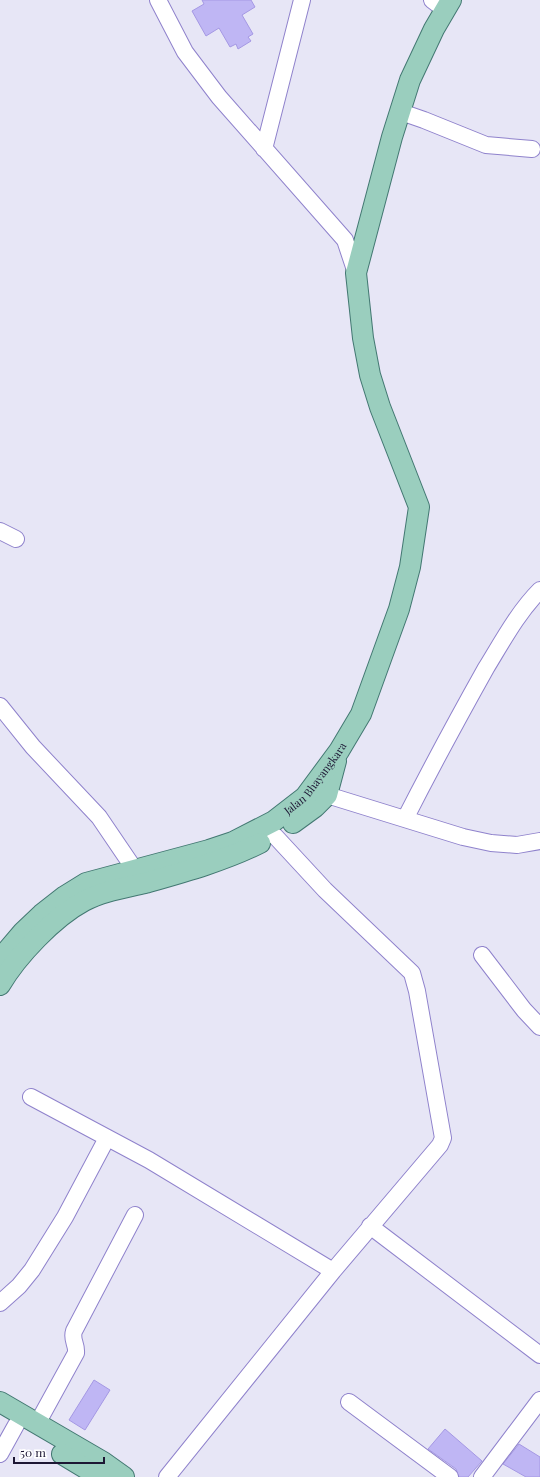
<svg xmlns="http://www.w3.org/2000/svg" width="540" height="1477" viewBox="0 0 540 1477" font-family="'Playfair Display',serif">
<rect width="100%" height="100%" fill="#e7e6f6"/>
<path fill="#bfb6f4" stroke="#a598e4" d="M 202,0 L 251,0 L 255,7 L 242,15 L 253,34 L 248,37 L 251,41 L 238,49 L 236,44 L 230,47 L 219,28 L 206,36 L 192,11 L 204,4 Z
M 94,1380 L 110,1390 L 85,1430 L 69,1420 Z
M 445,1429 L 482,1461 L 468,1477 L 459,1477 L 456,1469 L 428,1449 Z
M 519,1444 L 540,1457 L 540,1477 L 526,1477 L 503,1464 Z"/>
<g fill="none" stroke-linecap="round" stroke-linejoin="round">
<g stroke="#8f82cc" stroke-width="18">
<path id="minor" d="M 158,0 L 185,52 L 219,97 L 345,240 L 356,273
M 432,0 L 444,9
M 401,112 L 424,120 L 486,145 L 532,149
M 264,149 L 302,0
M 0,531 L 16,539
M 0,706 L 33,747 L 99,817 L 135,870
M 316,789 L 327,795 L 463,837 L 491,843 L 517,845 L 540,841
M 405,819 C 431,768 458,718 486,668 C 502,642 518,612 540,590
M 482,955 L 524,1010 L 540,1027
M 31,1097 L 149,1160 L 333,1271
M 370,1226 L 540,1355
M 0,1303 L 19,1286 L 32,1270 L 65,1217 L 107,1138
M 349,1402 L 450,1477
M 37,1424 L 76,1353 C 77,1344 71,1340 74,1331 L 135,1215
M 0,1454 L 16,1425
M 167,1477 L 333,1271 L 440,1145 L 443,1138 L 417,991 L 412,973 L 325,890 L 275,836
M 482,1477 L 540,1400"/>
</g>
<g stroke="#437872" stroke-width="22">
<g id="major">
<path d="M 293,823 L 315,807 L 327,795 L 336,761"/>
<path id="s1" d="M 0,959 L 23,932 L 42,914 L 65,896 L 86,883 L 209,850 L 233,842 L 274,821 L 305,797 L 339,751 L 361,714 L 399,609 L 410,567 L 419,507 L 380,407 L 370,375 L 363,338 L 356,273 L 392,137 L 410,80 L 434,29 L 451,0"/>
<path d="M 0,985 C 17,956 54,917 84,901 C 103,891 124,888 145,883 C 184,872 224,861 260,843"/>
<path d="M 0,1402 L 103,1462 L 124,1477"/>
<path d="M 62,1454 L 100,1477"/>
</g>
</g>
<use href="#minor" stroke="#fff" stroke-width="16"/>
<use href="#major" stroke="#9acebe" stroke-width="20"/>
</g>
<g text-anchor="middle" stroke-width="3.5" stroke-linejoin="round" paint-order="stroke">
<g font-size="11" fill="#1d1734" stroke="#fff">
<text dy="4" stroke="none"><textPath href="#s1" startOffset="374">Jalan Bhayangkara</textPath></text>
</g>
</g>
<path d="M14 1457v6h90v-6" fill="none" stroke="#1d1734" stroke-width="2"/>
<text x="20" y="1457" font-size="12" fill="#1d1734" stroke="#ffffff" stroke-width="3" paint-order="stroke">50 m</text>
</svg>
